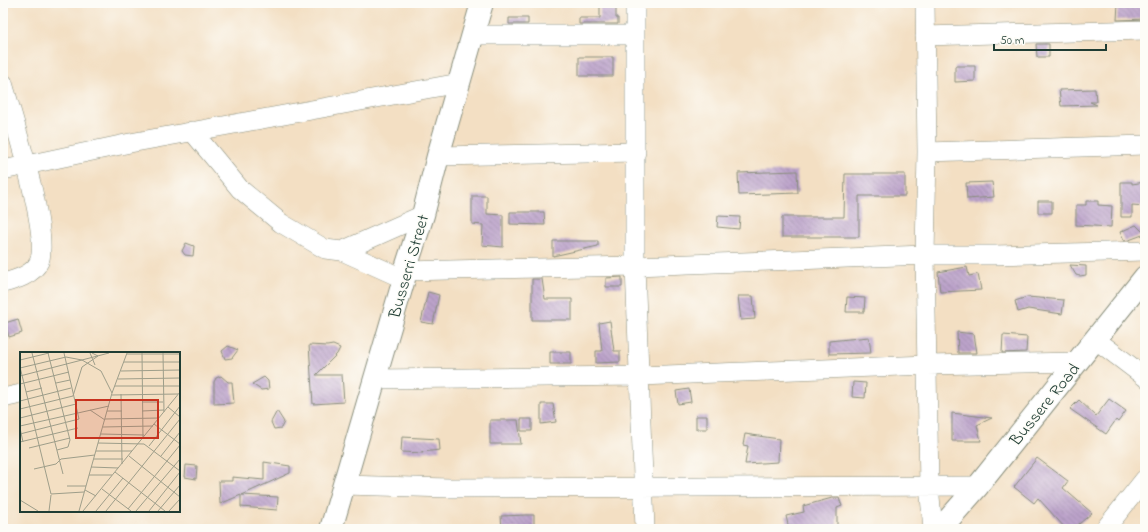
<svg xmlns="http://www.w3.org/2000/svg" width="1148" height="532" viewBox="0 0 1148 532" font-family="'Indie Flower',sans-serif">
<defs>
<pattern id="building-back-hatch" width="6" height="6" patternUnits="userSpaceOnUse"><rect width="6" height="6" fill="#bca3ca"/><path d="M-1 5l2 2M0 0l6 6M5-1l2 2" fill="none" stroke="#9886a5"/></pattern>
</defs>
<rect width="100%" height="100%" fill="#fdfcf7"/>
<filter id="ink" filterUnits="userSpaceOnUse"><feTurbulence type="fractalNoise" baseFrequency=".025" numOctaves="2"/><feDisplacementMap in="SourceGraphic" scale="8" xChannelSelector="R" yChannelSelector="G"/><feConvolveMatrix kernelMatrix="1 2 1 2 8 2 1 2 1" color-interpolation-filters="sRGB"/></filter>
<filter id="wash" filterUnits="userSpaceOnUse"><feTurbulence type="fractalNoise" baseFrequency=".012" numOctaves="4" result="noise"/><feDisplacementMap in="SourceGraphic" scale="16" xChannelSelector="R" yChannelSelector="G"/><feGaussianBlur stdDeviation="0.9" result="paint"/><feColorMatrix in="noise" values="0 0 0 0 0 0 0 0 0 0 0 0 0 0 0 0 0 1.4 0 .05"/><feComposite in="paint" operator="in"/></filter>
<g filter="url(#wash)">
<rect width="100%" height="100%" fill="#f3dfc3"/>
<g id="blocks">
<path fill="url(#building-back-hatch)" d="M 600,3 L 616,3 L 616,18 L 618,18 L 618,24 L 579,24 L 579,18 L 600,18 Z
M 1118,3 L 1145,3 L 1145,19 L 1117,20 Z
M 509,18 L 528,18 L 528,24 L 509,24 Z
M 1036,44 L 1049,44 L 1049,57 L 1037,57 Z
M 579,57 L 613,57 L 613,76 L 579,76 Z
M 955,66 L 975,66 L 975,81 L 955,82 Z
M 1095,89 L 1096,102 L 1090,102 L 1097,105 L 1061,106 L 1059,90 Z
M 797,171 L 798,193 L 739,195 L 738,173 Z
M 845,174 L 905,174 L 905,196 L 859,196 L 859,237 L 782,237 L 782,217 L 844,217 Z
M 992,182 L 994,197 L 967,199 L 966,183 Z
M 1121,182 L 1132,182 L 1132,184 L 1145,182 L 1145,206 L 1132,205 L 1132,217 L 1121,217 Z
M 472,196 L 487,196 L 487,214 L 503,215 L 503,247 L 482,245 L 483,225 L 472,224 Z
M 1038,201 L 1052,201 L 1052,213 L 1038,213 Z
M 1086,201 L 1098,201 L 1098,205 L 1112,206 L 1111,227 L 1076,225 L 1076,205 L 1086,205 Z
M 510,212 L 544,212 L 545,225 L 510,224 Z
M 718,216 L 740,217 L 739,229 L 717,227 Z
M 1136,225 L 1145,234 L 1129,240 L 1124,241 L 1120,232 Z
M 553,241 L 598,241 L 598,246 L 553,256 Z
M 186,243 L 194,246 L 193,256 L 185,255 L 182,251 Z
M 1070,265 L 1086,266 L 1086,275 L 1080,276 L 1076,275 Z
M 967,267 L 969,276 L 978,274 L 981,290 L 940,292 L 938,272 Z
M 622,277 L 622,287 L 606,287 L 606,278 Z
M 532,279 L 542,279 L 545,299 L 572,299 L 572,320 L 532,320 Z
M 428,292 L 439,295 L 433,324 L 421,322 Z
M 738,296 L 753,296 L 755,319 L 741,320 Z
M 847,297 L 865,298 L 864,312 L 846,312 Z
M 1027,297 L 1064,300 L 1062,314 L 1028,309 L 1018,312 L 1015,301 Z
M 18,319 L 22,333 L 9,337 L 5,323 Z
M 610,321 L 614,351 L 620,351 L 620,362 L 596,363 L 596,351 L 602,351 L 599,323 Z
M 957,332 L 974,334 L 977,353 L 958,353 Z
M 1003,335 L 1027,337 L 1026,352 L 1002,353 Z
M 869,337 L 871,353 L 829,354 L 829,341 Z
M 309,345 L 327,346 L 333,345 L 340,348 L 337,354 L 316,375 L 342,375 L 344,402 L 313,404 Z
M 228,346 L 238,350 L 232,358 L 225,359 L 222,351 Z
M 550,352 L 571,352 L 571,364 L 550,364 Z
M 221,376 L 228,382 L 232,382 L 234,403 L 214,404 L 214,382 L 216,378 Z
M 264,377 L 268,381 L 269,389 L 261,390 L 252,384 Z
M 853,382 L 866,383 L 865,398 L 852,397 Z
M 689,389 L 691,402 L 678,404 L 676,391 Z
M 1109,399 L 1126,411 L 1118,422 L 1116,420 L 1106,434 L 1070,409 L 1079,400 L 1096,416 Z
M 541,404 L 553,404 L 556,422 L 541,424 Z
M 277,411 L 284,422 L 281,428 L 274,429 L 271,422 Z
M 952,413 L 992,418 L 977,425 L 981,441 L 952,441 Z
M 696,416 L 707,416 L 707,429 L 696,429 Z
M 521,419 L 532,419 L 532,431 L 521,431 Z
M 490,420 L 518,420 L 521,444 L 490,444 Z
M 745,434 L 779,439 L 778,462 L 745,464 L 748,446 L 743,445 Z
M 402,437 L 439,439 L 440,450 L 422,452 L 423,453 L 401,452 Z
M 1037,458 L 1068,481 L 1063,488 L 1092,513 L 1073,529 L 1066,529 L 1038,498 L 1034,503 L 1014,487 Z
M 264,462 L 290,466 L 290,473 L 242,495 L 278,497 L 277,510 L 241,507 L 241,495 L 220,504 L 219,481 L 232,481 L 232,477 L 264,480 Z
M 186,465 L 197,466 L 196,479 L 185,477 Z
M 832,498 L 839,498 L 842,506 L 837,508 L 837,529 L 789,529 L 786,516 L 804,512 L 803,506 Z
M 526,515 L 534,515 L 534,529 L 502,529 L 501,516 Z"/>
</g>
</g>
<g filter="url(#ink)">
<use href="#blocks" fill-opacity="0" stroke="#898e7c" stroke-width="1"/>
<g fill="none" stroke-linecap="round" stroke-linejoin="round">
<g stroke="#898e7c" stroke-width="20">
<path id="minor" d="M 635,3 L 635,266 L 645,529
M 925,3 L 927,152 L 925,255 L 929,486 L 933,529
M 473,35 L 635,35
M 925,36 L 1145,30
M 3,83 C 12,115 51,235 39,262 C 33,275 15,280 3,283
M 192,131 L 240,189 L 281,223 L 325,249 L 342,251 L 404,279
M 927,152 L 1145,145
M 438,156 L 636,152
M 3,170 L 130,143 L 459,83
M 342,251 L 423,215
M 405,271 L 635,266 L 925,255 L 995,255 L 1145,251
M 1095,339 L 1145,377
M 374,379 L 640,376 L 928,365 L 1077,362
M 3,398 L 21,394
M 344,485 L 449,488 L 978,486
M 1105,529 L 1145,479"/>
</g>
<g stroke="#898e7c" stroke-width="24">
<path id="major" d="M 331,529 L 404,279 L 405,271 L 423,215 L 438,156 L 482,3
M 940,529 L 978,486 L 1145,277"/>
</g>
<use href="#minor" stroke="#fff" stroke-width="19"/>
<use href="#major" stroke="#fff" stroke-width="22"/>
</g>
</g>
<g text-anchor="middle" stroke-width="3" stroke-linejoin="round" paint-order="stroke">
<g font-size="17" fill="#1f3d34" stroke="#fdfcf7">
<text transform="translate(408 266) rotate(-74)" y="6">Busserri Street</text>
<text transform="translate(1044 404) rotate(-51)" y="6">Bussere Road</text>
</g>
</g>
<g transform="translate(20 352)">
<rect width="160" height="160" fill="#f3dfc3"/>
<path fill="none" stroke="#9e9e8a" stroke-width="1" d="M 12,1 L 43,122M 28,1 L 50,88 L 48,95 L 37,98M 70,1 L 75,13M 122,1 L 123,86M 143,1 L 144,60M 107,2 L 160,2M 0,8 L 29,1M 104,10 L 160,10M 0,15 L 31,142 L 64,140M 0,16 L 46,5 L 62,8 L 81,19 L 92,41M 101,19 L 160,18M 0,24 L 89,1M 98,27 L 160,26M 36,31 L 50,28M 0,32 L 49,20M 95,34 L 160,34M 6,40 L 22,36M 101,42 L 102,112M 92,43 L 158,42M 101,48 L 122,48M 0,49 L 51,36M 122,50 L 143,50M 148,55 L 160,65M 0,57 L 53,44 L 62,15 L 78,4 L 72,1M 70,58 L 85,68M 87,59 L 102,59M 122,59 L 144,58M 0,66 L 56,52M 85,67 L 139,66M 134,72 L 160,92M 0,74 L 89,54M 83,75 L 133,74M 0,76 L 3,90M 0,82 L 59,67 L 44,1M 81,82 L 124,83M 0,90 L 58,76M 78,91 L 124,92 L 160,119M 129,94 L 160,54M 9,96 L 50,86M 76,99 L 112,99M 109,104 L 160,145M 141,104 L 160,80M 74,107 L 103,107M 71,115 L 98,116M 14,117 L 36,112 L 41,107 L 75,103M 95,120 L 145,159M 69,123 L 92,123M 47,134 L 66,134M 82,137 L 111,159M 65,138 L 76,144M 0,148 L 18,159M 108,157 L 160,93M 29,159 L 31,143M 59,159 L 92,41 L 107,1M 63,159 L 160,40M 76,159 L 103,126M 86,159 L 160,67M 116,159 L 160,107M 129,159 L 160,120M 138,159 L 160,133M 149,159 L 160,147"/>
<path fill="#c8321e" fill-opacity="0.15" stroke="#c8321e" stroke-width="2" d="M 56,48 L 138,48 L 138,86 L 56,86 Z"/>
<rect width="160" height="160" fill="none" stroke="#1f3d34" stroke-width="2"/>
</g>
<rect width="1148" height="532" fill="none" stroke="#fdfcf7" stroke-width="16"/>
<path d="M994 44v6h112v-6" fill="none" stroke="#1f3d34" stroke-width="2"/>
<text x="1000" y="44" font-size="12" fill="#1f3d34" stroke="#fdfcf7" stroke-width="3" paint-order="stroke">50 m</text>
</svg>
